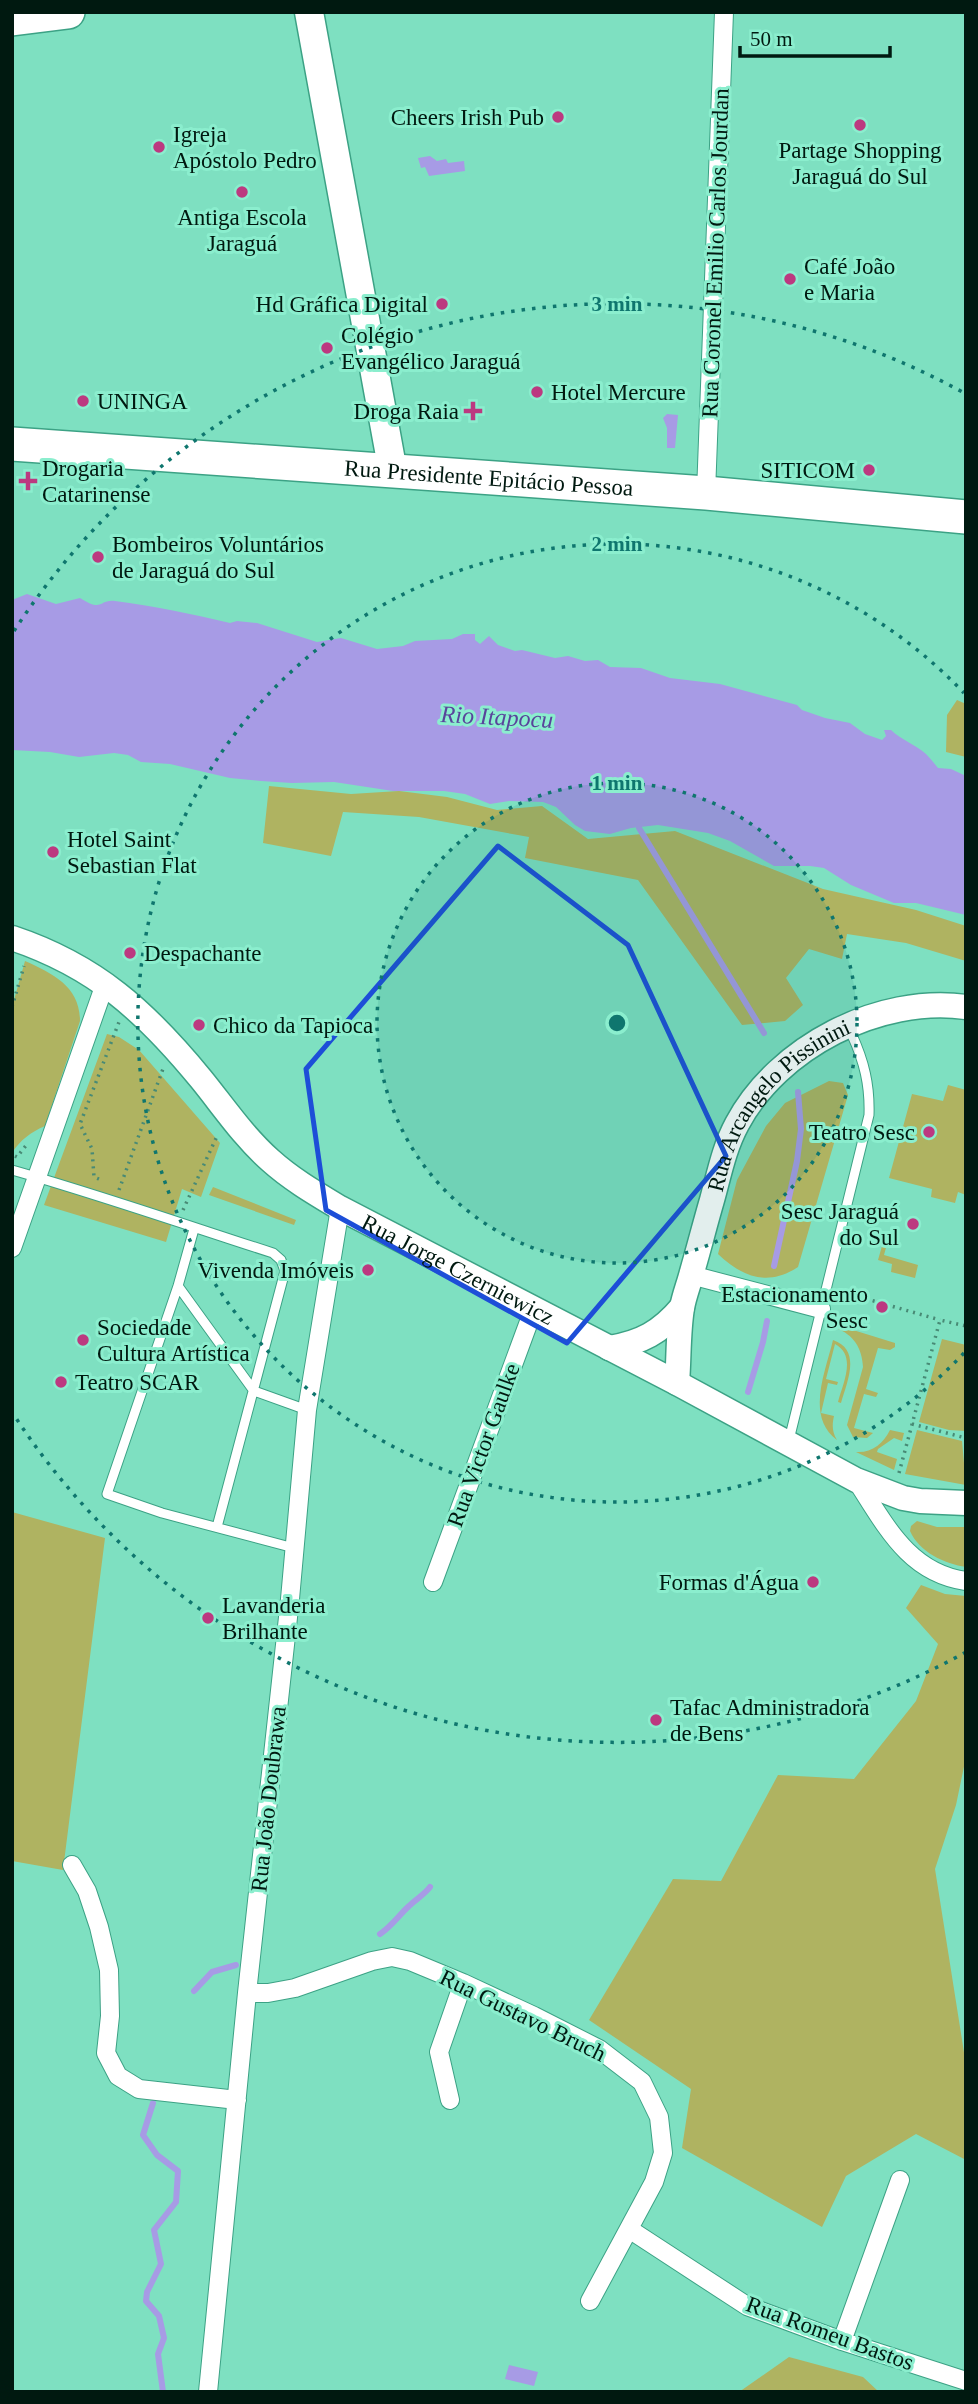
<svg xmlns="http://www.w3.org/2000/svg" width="978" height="2404" viewBox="0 0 978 2404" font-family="'Times New Roman',serif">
<rect width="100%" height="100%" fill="#7ee0c1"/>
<path fill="#afb361" d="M 957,700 L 966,704 L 966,757 L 946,752 L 947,715 Z
M 269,786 L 351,794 L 399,791 L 447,797 L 497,810 L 542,806 L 588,839 L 675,831 L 823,889 L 916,910 L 966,926 L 966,961 L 906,943 L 847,934 L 842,959 L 809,949 L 786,978 L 803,1005 L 785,1021 L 742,1025 L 638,880 L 525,858 L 529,837 L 419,817 L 343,812 L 331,856 L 263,843 Z
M 25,961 C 54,974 80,987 80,1021 L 45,1126 C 31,1132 20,1140 12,1153 L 12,1007 Z
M 107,1034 L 119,1037 L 139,1050 L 220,1143 L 201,1197 L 182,1189 L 166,1242 L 44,1205 Z
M 829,1081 L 843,1083 L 848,1095 L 798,1267 C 768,1287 742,1277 718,1254 L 737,1180 L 766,1126 L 785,1103 Z
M 948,1085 L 966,1090 L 966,1195 L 958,1192 L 955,1203 L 931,1197 L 932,1189 L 889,1178 L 912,1094 L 943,1101 Z
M 213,1187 L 296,1220 L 294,1225 L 209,1195 Z
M 877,1241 L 887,1244 L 884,1255 L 918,1265 L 915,1278 L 891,1272 L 892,1264 L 878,1260 L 882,1246 L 876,1244 Z
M 837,1325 L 895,1343 L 895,1347 L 890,1350 L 878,1348 L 866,1389 L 878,1393 L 876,1397 L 864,1394 L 854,1428 L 873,1433 L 867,1438 L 853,1437 L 847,1425 L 863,1367 C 862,1348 854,1335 836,1328 Z
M 942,1339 L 966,1345 L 966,1431 L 949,1430 L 919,1422 Z
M 833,1340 C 862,1350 847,1382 841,1403 L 838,1402 C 843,1383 857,1356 835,1344 L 826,1379 L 838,1382 L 837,1385 L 828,1383 L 821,1413 L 834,1416 C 832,1425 832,1432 837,1440 C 805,1417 826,1370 833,1340 Z
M 890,1430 L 904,1433 L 902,1441 L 894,1438 L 878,1449 L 877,1452 L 897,1459 L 894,1470 L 856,1452 C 872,1453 883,1444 890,1430 Z
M 917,1430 L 962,1441 L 966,1485 L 905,1474 Z
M 12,1512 L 105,1538 L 63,1870 L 12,1861 Z
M 917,1521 L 937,1527 L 966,1527 L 966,1567 C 945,1564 919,1552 910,1531 L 911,1526 Z
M 921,1585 L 945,1594 L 966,1596 L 966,1757 L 956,1805 L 935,1869 L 966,2065 L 966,2160 L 916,2134 L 846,2176 L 822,2227 L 682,2148 L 691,2089 L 589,2020 L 673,1879 L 721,1881 L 778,1775 L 854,1779 L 916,1701 L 938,1644 L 906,1608 Z
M 789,2357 L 863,2377 L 879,2392 L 739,2392 Z"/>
<path fill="#a79be5" d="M 430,156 L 437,161 L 446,159 L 448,163 L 464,161 L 465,171 L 429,176 L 425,167 L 421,168 L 418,158 Z
M 667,414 L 678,415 L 675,448 L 667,448 L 667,428 L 663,418 Z
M 27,594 L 56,604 L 80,598 C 103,613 99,599 115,601 C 153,606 193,614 230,623 L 237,621 L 257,623 L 317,642 L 341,638 L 377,649 L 403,646 L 415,641 L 452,639 L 463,634 L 475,634 L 475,640 L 480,644 L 489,636 L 498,645 L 515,651 L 522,650 L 555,658 L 568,656 L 585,661 L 598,660 L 610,667 L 641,668 L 670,678 L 720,684 L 797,705 L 802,710 L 825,718 L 850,723 L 865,734 L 882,740 L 886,736 L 884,730 L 891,730 C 901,740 915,744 926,754 C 930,758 934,763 938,768 L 951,769 L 966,776 L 966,915 L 916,903 L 894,903 L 851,885 L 824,868 L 810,866 L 774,866 L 730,841 L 708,833 L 658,825 L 631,828 L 610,834 L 585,831 L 575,825 L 556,807 L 543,802 L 509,801 L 490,804 L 465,794 L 444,791 L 393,791 L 334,782 L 292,783 L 261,781 L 230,778 L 170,764 L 141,762 L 128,755 L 114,753 L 79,757 L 50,752 L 12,750 L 12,600 Z
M 509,2365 L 538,2372 L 534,2386 L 505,2379 Z"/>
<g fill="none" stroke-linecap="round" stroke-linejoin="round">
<path stroke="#a79be5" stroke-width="6" d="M 639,822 L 639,828 L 764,1033
M 774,1266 L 797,1161 L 801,1129 L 798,1092
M 748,1392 L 763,1342 L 767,1321
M 380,1934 C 392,1926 399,1915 409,1906 C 416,1899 424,1895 430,1887
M 194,1991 L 212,1972 L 236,1965
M 153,2103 L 143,2135 L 157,2155 L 178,2171 L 176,2202 L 154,2230 L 161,2264 L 147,2292 L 146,2301 L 159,2316 L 164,2338 L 158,2354 L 163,2392"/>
<g stroke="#3ca285" stroke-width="11">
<path id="lane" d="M 12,1170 C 100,1195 186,1225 273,1253 L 281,1260 L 285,1271 L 217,1527
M 194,1229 L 178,1286 L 107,1494 L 162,1513 L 294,1548
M 178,1286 L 254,1391 L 307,1410
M 789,1440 L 869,1115 C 870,1085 864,1061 852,1035"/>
</g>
<g stroke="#3ca285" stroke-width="20">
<path id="street" d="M 706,493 L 724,12
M 12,1248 L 105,984
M 691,1275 L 821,1309
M 856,1480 C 885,1524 908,1573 966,1581
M 433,1582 L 534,1308
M 72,1865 L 87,1891 L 99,1927 L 109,1970 L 110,2016 L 106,2053 L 118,2076 L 139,2089 L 237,2100
M 247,1993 L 268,1993 L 295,1988 L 372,1961 L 392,1957 L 410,1961 L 463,1983 L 534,2016 L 599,2049 L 642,2082 L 659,2117 L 663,2153 L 654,2182 L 590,2301
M 450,2100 L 439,2052 L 463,1983
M 629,2229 L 747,2306 L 842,2341 L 966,2381
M 842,2341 L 900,2180
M 208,2392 L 247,1993 L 290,1599 L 307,1410 L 340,1208"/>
</g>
<g stroke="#3ca285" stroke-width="27">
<g id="secondary">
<path id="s1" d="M 12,938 C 96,966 146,1012 201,1079 C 223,1106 243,1136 270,1160 C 291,1179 315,1193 340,1208 L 677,1383 L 856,1480 L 903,1498 L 920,1501 L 966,1503"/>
<path d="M 609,1348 C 641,1343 661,1332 682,1307"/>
<path id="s2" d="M 677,1383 C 679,1358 678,1332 682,1308 C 684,1296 689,1284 692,1272 C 699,1248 705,1224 712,1200 C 719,1175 724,1148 737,1124 C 778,1047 879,995 966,1007"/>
</g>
</g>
<g stroke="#3ca285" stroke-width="31">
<path id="primary" d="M 309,12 L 393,472"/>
</g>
<g stroke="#3ca285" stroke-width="36">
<g id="highway">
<path d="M 12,19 L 68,12"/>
<path id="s3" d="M 12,444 L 706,493 L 966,517"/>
</g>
</g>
<path stroke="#488a75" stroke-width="3.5" stroke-dasharray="2 5" stroke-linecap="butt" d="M 12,1007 L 24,966
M 15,1156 L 17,1157 L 28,1143
M 99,1179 L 94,1177 L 92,1149 L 80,1124 L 119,1022
M 119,1190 L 164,1066
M 183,1210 L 218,1134
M 839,1291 L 940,1320
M 912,1424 L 962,1437
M 899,1473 L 940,1320 L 966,1326"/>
<use href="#lane" stroke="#fff" stroke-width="9"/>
<use href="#street" stroke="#fff" stroke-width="18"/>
<use href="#secondary" stroke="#fff" stroke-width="24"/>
<use href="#primary" stroke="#fff" stroke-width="28"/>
<use href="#highway" stroke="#fff" stroke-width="33"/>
</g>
<path fill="none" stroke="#1d4ed8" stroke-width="5" stroke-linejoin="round" d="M 498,846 L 628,945 L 726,1156 L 567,1343 L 326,1210 L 306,1069 Z"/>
<circle cx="617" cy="1023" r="240" fill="#0f766e" fill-opacity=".12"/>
<g fill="none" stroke="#0f766e" stroke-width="3.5" stroke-dasharray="3.5 7">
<circle cx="617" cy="1023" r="240"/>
<path d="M964 1353A479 479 0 1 1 964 693"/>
<path d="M966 1652A719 719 0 0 1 14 1415M14 631A719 719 0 0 1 966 394"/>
</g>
<g fill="#bc3980" stroke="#8beece" stroke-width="2.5">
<circle cx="558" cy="117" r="7"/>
<circle cx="860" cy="125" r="7"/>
<circle cx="159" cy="147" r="7"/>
<circle cx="242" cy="192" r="7"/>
<circle cx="790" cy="279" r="7"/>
<circle cx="442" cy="304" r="7"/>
<circle cx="327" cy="348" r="7"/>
<circle cx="537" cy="392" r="7"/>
<circle cx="83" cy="401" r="7"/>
<path d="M469.5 400.5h7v7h7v7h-7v7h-7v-7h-7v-7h7z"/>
<circle cx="869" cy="470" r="7"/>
<path d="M24.5 470.5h7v7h7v7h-7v7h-7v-7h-7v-7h7z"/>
<circle cx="98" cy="557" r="7"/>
<circle cx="53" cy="852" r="7"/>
<circle cx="130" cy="953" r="7"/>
<circle cx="199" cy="1025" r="7"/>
<circle cx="929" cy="1132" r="7"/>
<circle cx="913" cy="1224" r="7"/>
<circle cx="368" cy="1270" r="7"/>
<circle cx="882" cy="1307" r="7"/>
<circle cx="83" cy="1340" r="7"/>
<circle cx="61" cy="1382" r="7"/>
<circle cx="813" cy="1582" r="7"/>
<circle cx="208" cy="1618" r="7"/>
<circle cx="656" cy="1720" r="7"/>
</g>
<g text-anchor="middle" stroke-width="6" stroke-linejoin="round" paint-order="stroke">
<g font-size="23" fill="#001910" stroke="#8beece" text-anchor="start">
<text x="544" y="125" text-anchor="end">Cheers Irish Pub</text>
<text x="173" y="142">Igreja<tspan x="173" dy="26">Apóstolo Pedro</tspan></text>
<text x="860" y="158" text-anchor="middle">Partage Shopping<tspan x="860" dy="26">Jaraguá do Sul</tspan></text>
<text x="242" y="225" text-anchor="middle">Antiga Escola<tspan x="242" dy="26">Jaraguá</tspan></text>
<text x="804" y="274">Café João<tspan x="804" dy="26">e Maria</tspan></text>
<text x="428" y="312" text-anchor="end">Hd Gráfica Digital</text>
<text x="341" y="343">Colégio<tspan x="341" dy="26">Evangélico Jaraguá</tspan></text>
<text x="551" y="400">Hotel Mercure</text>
<text x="97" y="409">UNINGA</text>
<text x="459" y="419" text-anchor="end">Droga Raia</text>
<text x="42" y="476">Drogaria<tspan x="42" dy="26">Catarinense</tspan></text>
<text x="855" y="478" text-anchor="end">SITICOM</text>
<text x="112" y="552">Bombeiros Voluntários<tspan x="112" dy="26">de Jaraguá do Sul</tspan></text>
<text x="67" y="847">Hotel Saint<tspan x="67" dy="26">Sebastian Flat</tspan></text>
<text x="144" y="961">Despachante</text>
<text x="213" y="1033">Chico da Tapioca</text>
<text x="915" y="1140" text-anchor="end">Teatro Sesc</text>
<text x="899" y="1219" text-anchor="end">Sesc Jaraguá<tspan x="899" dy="26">do Sul</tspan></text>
<text x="354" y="1278" text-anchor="end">Vivenda Imóveis</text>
<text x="868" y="1302" text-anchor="end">Estacionamento<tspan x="868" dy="26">Sesc</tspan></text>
<text x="97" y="1335">Sociedade<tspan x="97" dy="26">Cultura Artística</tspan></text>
<text x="75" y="1390">Teatro SCAR</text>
<text x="799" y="1590" text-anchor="end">Formas d'Água</text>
<text x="222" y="1613">Lavanderia<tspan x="222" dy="26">Brilhante</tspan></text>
<text x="670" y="1715">Tafac Administradora<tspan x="670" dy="26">de Bens</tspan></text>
</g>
<g font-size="23" fill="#001910" stroke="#8beece">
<text transform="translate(715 253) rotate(-88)" y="8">Rua Coronel Emilio Carlos Jourdan</text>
<text dy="8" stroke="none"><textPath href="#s3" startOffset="478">Rua Presidente Epitácio Pessoa</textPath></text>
<text dy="8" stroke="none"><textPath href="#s2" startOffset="308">Rua Arcangelo Pissinini</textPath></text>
<text dy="8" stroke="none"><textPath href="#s1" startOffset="564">Rua Jorge Czerniewicz</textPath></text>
<text transform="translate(483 1445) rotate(-70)" y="8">Rua Victor Gaulke</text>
<text transform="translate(268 1799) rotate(-84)" y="8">Rua João Doubrawa</text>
<text transform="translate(523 2015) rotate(26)" y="8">Rua Gustavo Bruch</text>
<text transform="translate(830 2333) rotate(20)" y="8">Rua Romeu Bastos</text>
</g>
<g font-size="24" font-style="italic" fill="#59449b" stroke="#8beece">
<text transform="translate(497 717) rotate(3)" y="8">Rio Itapocu</text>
</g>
</g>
<circle cx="617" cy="1023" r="10" fill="#0f766e" stroke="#8beece" stroke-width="3.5"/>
<g font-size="21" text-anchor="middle" font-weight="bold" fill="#0f766e" stroke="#8beece" stroke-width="6" stroke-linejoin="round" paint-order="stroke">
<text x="617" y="311">3 min</text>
<text x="617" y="551">2 min</text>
<text x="617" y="790">1 min</text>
</g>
<rect width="978" height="2404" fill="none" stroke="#001910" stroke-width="28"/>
<path d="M740 46v10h150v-10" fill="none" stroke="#001910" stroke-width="3.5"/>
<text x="750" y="46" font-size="21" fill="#001910" stroke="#8beece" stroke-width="5" paint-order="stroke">50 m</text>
</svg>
